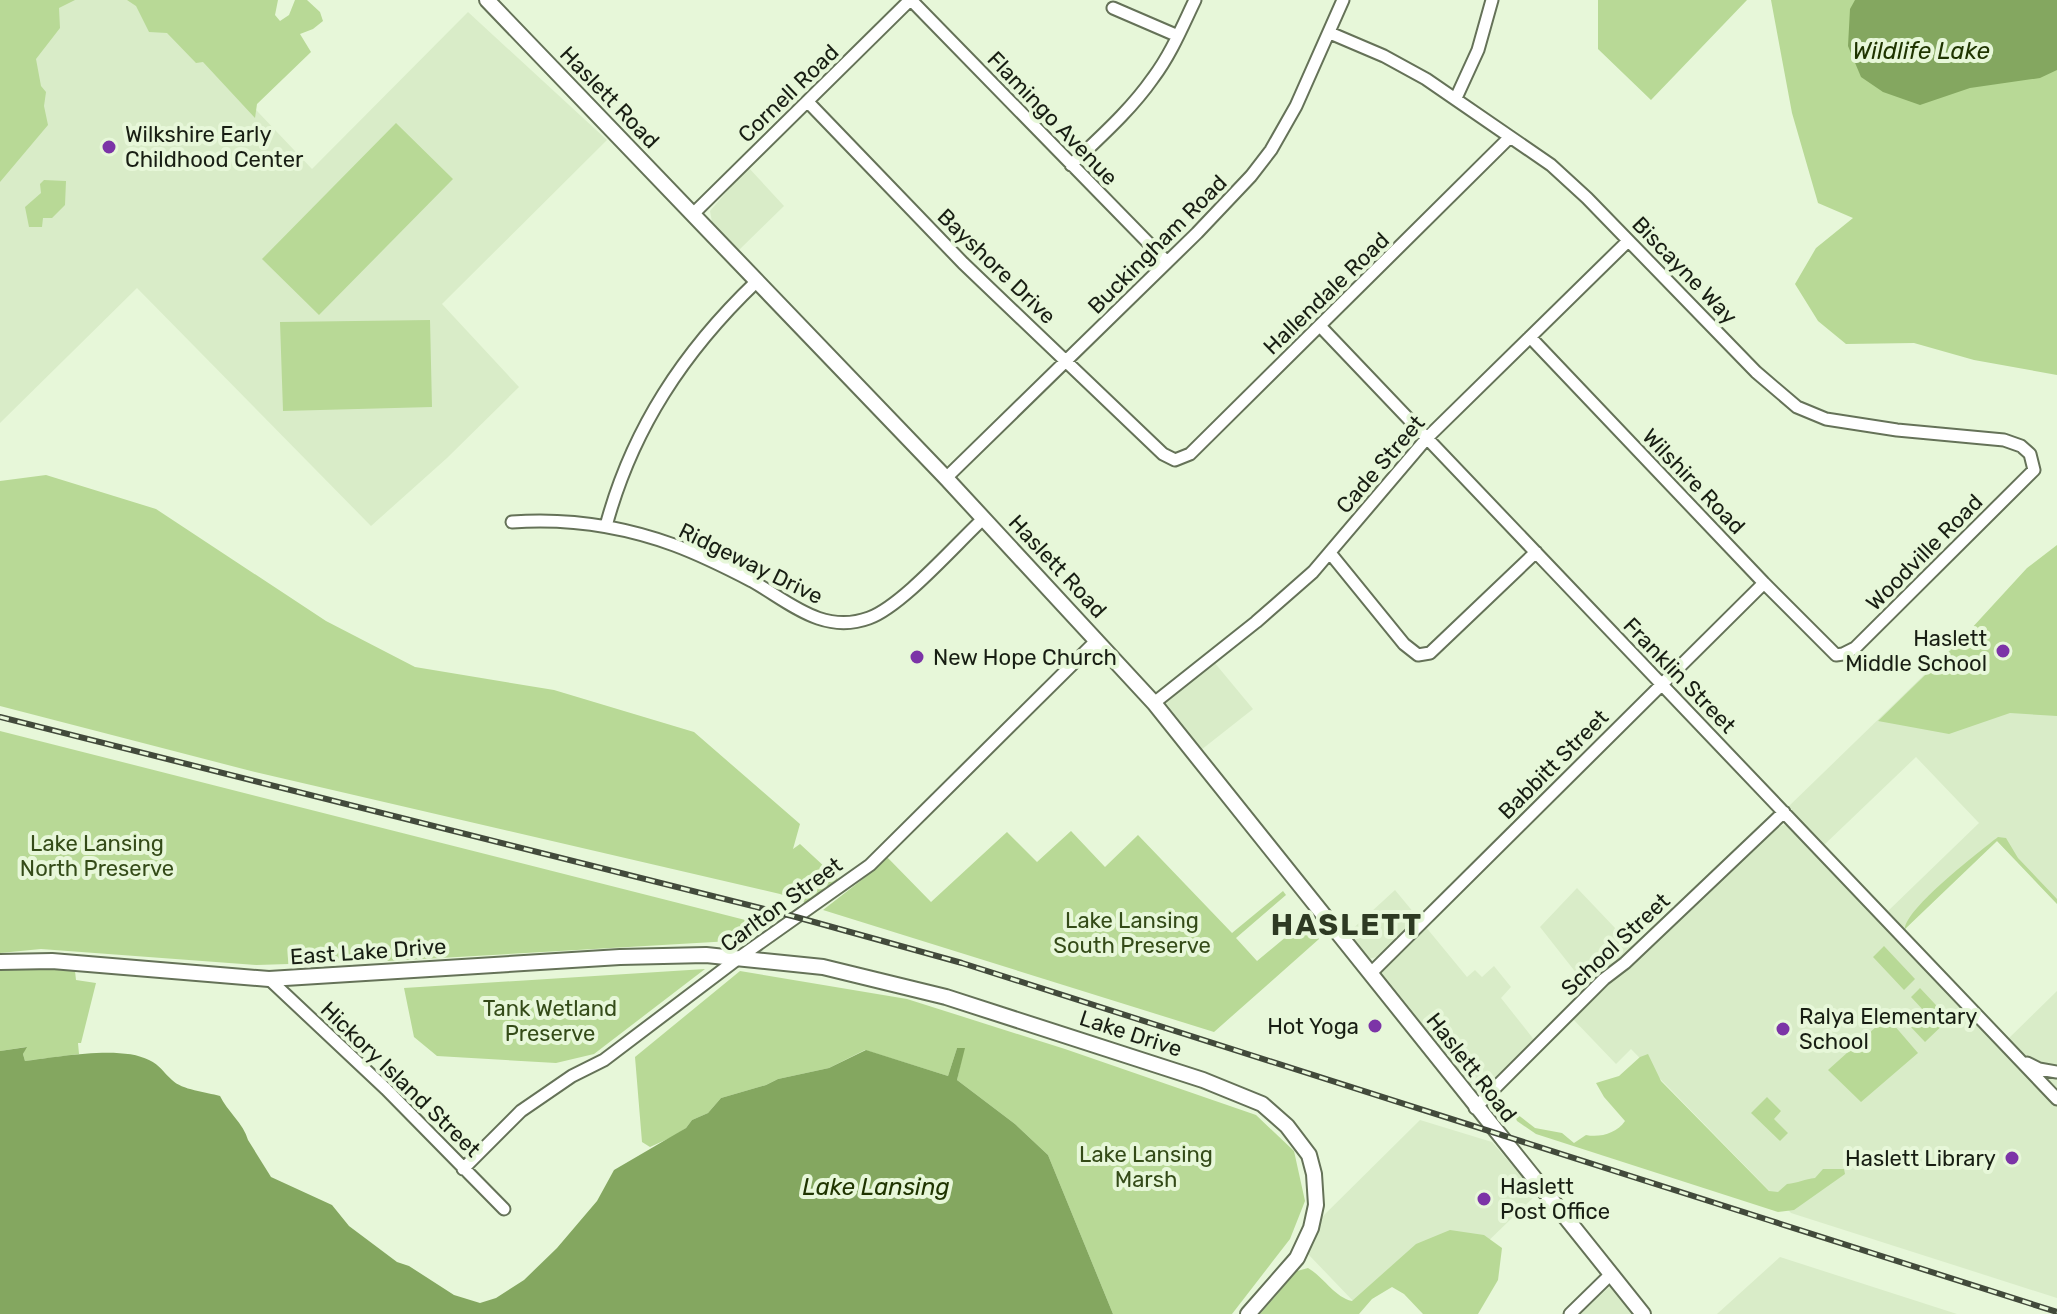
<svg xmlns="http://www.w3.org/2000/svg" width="2057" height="1314" viewBox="0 0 2057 1314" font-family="Rubik,sans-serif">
<rect width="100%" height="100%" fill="#e7f7d9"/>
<path fill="#d9ecc8" d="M 58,0 L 152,0 L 312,169 L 468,12 L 607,140 L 442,304 L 519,387 L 447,458 L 371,526 L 137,288 L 0,423 L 0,152 L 8,50 Z
M 748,167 L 784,206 L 739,250 L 712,222 L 710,211 Z
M 2057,546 L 2057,904 L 1997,841 L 1905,929 L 1888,911 L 1979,823 L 1916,757 L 1824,845 L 1788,807 Z
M 1214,662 L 1253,709 L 1201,750 L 1166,703 Z
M 1784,825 L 1791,827 L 2057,1106 L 2057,1298 L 1791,1213 L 1631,1049 L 1616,1064 L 1571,1017 L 1608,982 L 1629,968 L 1777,827 Z
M 1577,888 L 1635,949 L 1588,988 L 1540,927 Z
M 1395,890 L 1419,919 L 1377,957 L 1368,959 L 1347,934 Z
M 1425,926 L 1467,977 L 1475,970 L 1482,977 L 1494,966 L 1511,987 L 1501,998 L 1535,1041 L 1478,1094 L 1473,1092 L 1380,976 L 1381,969 Z
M 2057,991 L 2057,1091 L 2008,1039 Z
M 1420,1120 L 1492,1142 L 1537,1194 L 1422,1305 L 1389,1271 L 1355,1303 L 1308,1254 L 1320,1219 Z
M 1780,1257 L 1957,1314 L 1717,1314 Z
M 1611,1285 L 1634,1314 L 1581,1314 Z"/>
<path fill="#b8d996" d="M 0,0 L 75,0 L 59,8 L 60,28 L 36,59 L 41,86 L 46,92 L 44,106 L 48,125 L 0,182 Z
M 127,0 L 278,0 L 275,15 L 280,21 L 289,15 L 295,0 L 307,0 L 320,12 L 323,21 L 313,29 L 300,34 L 311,52 L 257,104 L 255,118 L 203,62 L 196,63 L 167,33 L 149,32 L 136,6 Z
M 1598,0 L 1747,0 L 1651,100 L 1598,49 Z
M 1771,0 L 2057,0 L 2057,375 L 1974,360 L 1914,343 L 1846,344 L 1818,321 L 1795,284 L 1816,248 L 1853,218 L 1818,203 L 1792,113 Z
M 396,123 L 453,179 L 319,315 L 262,259 Z
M 44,180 L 66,181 L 65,205 L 52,218 L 43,218 L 42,227 L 29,227 L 25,207 L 41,193 L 40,184 Z
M 430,320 L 432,407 L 283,411 L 280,322 Z
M 46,475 L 156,509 L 326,621 L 415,667 L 554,690 L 694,732 L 800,824 L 793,849 L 800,844 L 840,881 L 806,903 L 780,894 L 251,771 L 0,706 L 0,481 Z
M 2057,545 L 2057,716 L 2010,713 L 1949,734 L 1878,721 L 1959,642 L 2027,568 Z
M 0,731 L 765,925 L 742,939 L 731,941 L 388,961 L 256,965 L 41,949 L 0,953 Z
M 1071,831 L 1105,867 L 1138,835 L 1232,933 L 1283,891 L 1286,895 L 1236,938 L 1257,961 L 1305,921 L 1319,939 L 1214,1032 L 823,910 L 868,875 L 886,856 L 931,902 L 1007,832 L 1037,862 Z
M 1998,837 L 2006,838 L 2018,858 L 2057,899 L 2057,904 L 1997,841 L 1905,929 C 1905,909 1980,851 1998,837 Z
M 1884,946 L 1915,979 L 1904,990 L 1873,957 Z
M 8,967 L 75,971 L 76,980 L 96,983 L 81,1043 L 78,1043 L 79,1054 L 25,1061 L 23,1054 L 26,1047 L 0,1051 L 0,971 Z
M 705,969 L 594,1054 L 556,1063 L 437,1056 L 414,1037 L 404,988 Z
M 740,971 L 907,999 L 1065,1049 L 1256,1115 L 1294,1151 L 1305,1201 L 1290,1239 L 1232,1314 L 1113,1314 L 1048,1155 L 1015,1124 L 957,1080 L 964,1048 L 957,1048 L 948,1076 L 865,1050 L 829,1068 L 778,1079 L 766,1085 L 721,1098 L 708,1113 L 692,1120 L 686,1128 L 672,1137 L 650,1147 L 642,1142 L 635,1057 Z
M 1920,988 L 1949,1019 L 1925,1042 L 1909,1025 L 1924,1011 L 1911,997 Z
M 1887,1017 L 1918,1053 L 1861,1102 L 1828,1070 Z
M 1648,1054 L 1661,1081 L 1769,1191 L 1778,1192 L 1787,1184 C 1798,1183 1805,1179 1815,1178 L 1823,1169 L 1844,1169 L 1845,1174 L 1794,1210 L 1778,1212 L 1536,1134 L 1517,1121 L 1515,1116 L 1517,1114 L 1535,1128 L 1562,1133 L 1574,1143 L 1586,1135 C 1600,1138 1617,1133 1625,1121 L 1604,1097 L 1596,1083 L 1619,1076 L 1640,1057 Z
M 1767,1097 L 1781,1111 L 1774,1119 L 1788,1133 L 1780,1141 L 1751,1113 Z
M 1450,1230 L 1484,1235 L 1502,1248 L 1498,1280 L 1478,1314 L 1423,1314 L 1404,1294 L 1392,1287 L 1372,1299 L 1359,1314 L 1260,1314 L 1297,1271 L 1308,1268 C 1324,1277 1334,1297 1352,1301 L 1416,1244 Z"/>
<path fill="#84a760" d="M 1855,0 L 2057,0 L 2057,70 L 2040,78 L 1970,88 L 1920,105 L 1883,92 L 1861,77 L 1848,46 L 1850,9 Z
M 27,1047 L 23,1054 L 25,1061 C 57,1057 121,1045 149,1060 C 160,1065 164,1073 172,1080 C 182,1090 206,1092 220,1096 C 227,1111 244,1124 248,1140 L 271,1177 L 332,1205 L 349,1226 L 397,1262 L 409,1266 L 454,1295 L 480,1303 L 496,1298 L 524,1280 L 557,1248 L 597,1201 L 614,1170 L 686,1128 L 692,1120 L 708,1113 L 721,1098 L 766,1085 L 778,1079 L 829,1068 L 866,1050 L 948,1076 L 957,1048 L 965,1048 L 957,1080 L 1015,1124 L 1048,1155 L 1113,1314 L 0,1314 L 0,1051 Z"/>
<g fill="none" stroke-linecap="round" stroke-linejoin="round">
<g stroke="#657258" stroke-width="15">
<path id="street" d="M 911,0 L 1167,262
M 1113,8 L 1178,36
M 1330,33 L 1384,56 L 1426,79 L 1551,165 L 1587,198 L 1756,372 L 1797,407 L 1826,419 L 1897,430 L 2004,440 L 2021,446 L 2030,454 L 2034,470 L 1855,648 L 1843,654 L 1836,655 L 1764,583 L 1530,337
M 1456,98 L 1478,50 L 1492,0
M 808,102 L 963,263 L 1163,454 L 1175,460 L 1190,454 L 1510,137
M 1071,165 C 1099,138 1130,111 1153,78 C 1171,54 1182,27 1195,0
M 693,214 L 910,0
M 1320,326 L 2057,1099
M 946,478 L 1197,233 L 1251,176 L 1271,150 L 1296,106 L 1343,0
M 512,522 C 568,518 622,526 674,545 C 701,555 727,568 752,581 C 789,602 823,635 869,618 C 902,606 955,545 983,519
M 606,526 C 632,429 684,351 756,282
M 1330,553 L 1404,644 L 1418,655 L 1430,653 L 1536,552
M 1154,703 L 1256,622 L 1313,572 L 1427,438 L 1628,241
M 1370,974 L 1764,583
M 269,979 L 386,1089 L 504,1209
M 2027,1063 L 2039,1069 L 2057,1072
M 1475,1108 L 1604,979 L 1625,963 L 1784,812
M 463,1169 L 521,1111 L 572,1076 L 604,1060 L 740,957 L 870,865 L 1097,640
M 1570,1314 L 1611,1274"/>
</g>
<g stroke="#657258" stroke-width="18">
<path id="secondary" d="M 487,0 L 946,478 L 1154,703 L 1643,1314
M 0,962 L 52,961 L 269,979 L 620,957 L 706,955 L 823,967 L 946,997 L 1203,1080 L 1262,1104 L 1287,1126 L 1309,1155 L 1314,1174 L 1316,1205 L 1311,1228 L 1297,1258 L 1248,1314"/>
</g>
<use href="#street" stroke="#fff" stroke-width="11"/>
<use href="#secondary" stroke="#fff" stroke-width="14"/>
<g stroke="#424a3b" stroke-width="6">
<path id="rail" d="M 0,717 L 796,917 L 962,963 L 2057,1312"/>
</g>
<use href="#rail" stroke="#e7f7d9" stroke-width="3" stroke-dasharray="9" stroke-linecap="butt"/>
</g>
<g fill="#7c34a7" stroke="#e7f7d9" stroke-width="3">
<circle cx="109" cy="147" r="8"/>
<circle cx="2003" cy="651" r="8"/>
<circle cx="917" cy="657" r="8"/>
<circle cx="1375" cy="1026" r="8"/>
<circle cx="1783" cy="1029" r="8"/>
<circle cx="2012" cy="1158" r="8"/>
<circle cx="1484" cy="1199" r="8"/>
</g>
<g text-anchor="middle" stroke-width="8" stroke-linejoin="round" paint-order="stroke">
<g font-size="22" fill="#181e13" stroke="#e7f7d9">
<text transform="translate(788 93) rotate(-44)" y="8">Cornell Road</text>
<text transform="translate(610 97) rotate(46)" y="8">Haslett Road</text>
<text transform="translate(1053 118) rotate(46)" y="8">Flamingo Avenue</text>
<text transform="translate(1157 244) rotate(-45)" y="8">Buckingham Road</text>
<text transform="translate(997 266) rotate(44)" y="8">Bayshore Drive</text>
<text transform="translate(1685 270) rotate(46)" y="8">Biscayne Way</text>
<text transform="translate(1326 293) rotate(-44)" y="8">Hallendale Road</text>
<text transform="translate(1380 464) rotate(-49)" y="8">Cade Street</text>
<text transform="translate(1694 481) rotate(46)" y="8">Wilshire Road</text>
<text transform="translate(1924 552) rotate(-45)" y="8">Woodville Road</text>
<text transform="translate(751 563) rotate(26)" y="8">Ridgeway Drive</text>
<text transform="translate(1058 566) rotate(47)" y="8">Haslett Road</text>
<text transform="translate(1680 675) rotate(46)" y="8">Franklin Street</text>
<text transform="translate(1553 764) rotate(-45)" y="8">Babbitt Street</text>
<text transform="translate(781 904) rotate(-36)" y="8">Carlton Street</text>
<text transform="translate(1615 944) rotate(-43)" y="8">School Street</text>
<text transform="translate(368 951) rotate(-4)" y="8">East Lake Drive</text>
<text transform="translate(1131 1033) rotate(18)" y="8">Lake Drive</text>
<text transform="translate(1472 1067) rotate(52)" y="8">Haslett Road</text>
<text transform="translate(401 1079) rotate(44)" y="8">Hickory Island Street</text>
</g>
<g font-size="22" fill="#181e13" stroke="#e7f7d9" text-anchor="start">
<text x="125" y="142">Wilkshire Early<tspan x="125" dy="25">Childhood Center</tspan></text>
<text x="1987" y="646" text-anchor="end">Haslett<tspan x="1987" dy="25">Middle School</tspan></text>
<text x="933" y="665">New Hope Church</text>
<text x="1799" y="1024">Ralya Elementary<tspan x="1799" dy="25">School</tspan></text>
<text x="1359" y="1034" text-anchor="end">Hot Yoga</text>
<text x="1996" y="1166" text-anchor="end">Haslett Library</text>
<text x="1500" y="1194">Haslett<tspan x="1500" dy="25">Post Office</tspan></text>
</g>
<g font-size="22" fill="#344b18" stroke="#e7f7d9">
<text x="97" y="851">Lake Lansing<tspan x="97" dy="25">North Preserve</tspan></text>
<text x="1132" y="928">Lake Lansing<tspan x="1132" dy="25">South Preserve</tspan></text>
<text x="550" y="1016">Tank Wetland<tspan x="550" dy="25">Preserve</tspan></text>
<text x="1146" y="1162">Lake Lansing<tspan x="1146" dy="25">Marsh</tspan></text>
</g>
<g font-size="24" font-style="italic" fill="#1f3400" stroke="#e7f7d9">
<text x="1921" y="59">Wildlife Lake</text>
<text x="876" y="1195">Lake Lansing</text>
</g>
<g font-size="30" font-weight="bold" letter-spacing="2" fill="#2e3a23" stroke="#e7f7d9">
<text x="1347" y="935">HASLETT</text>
</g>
</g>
</svg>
